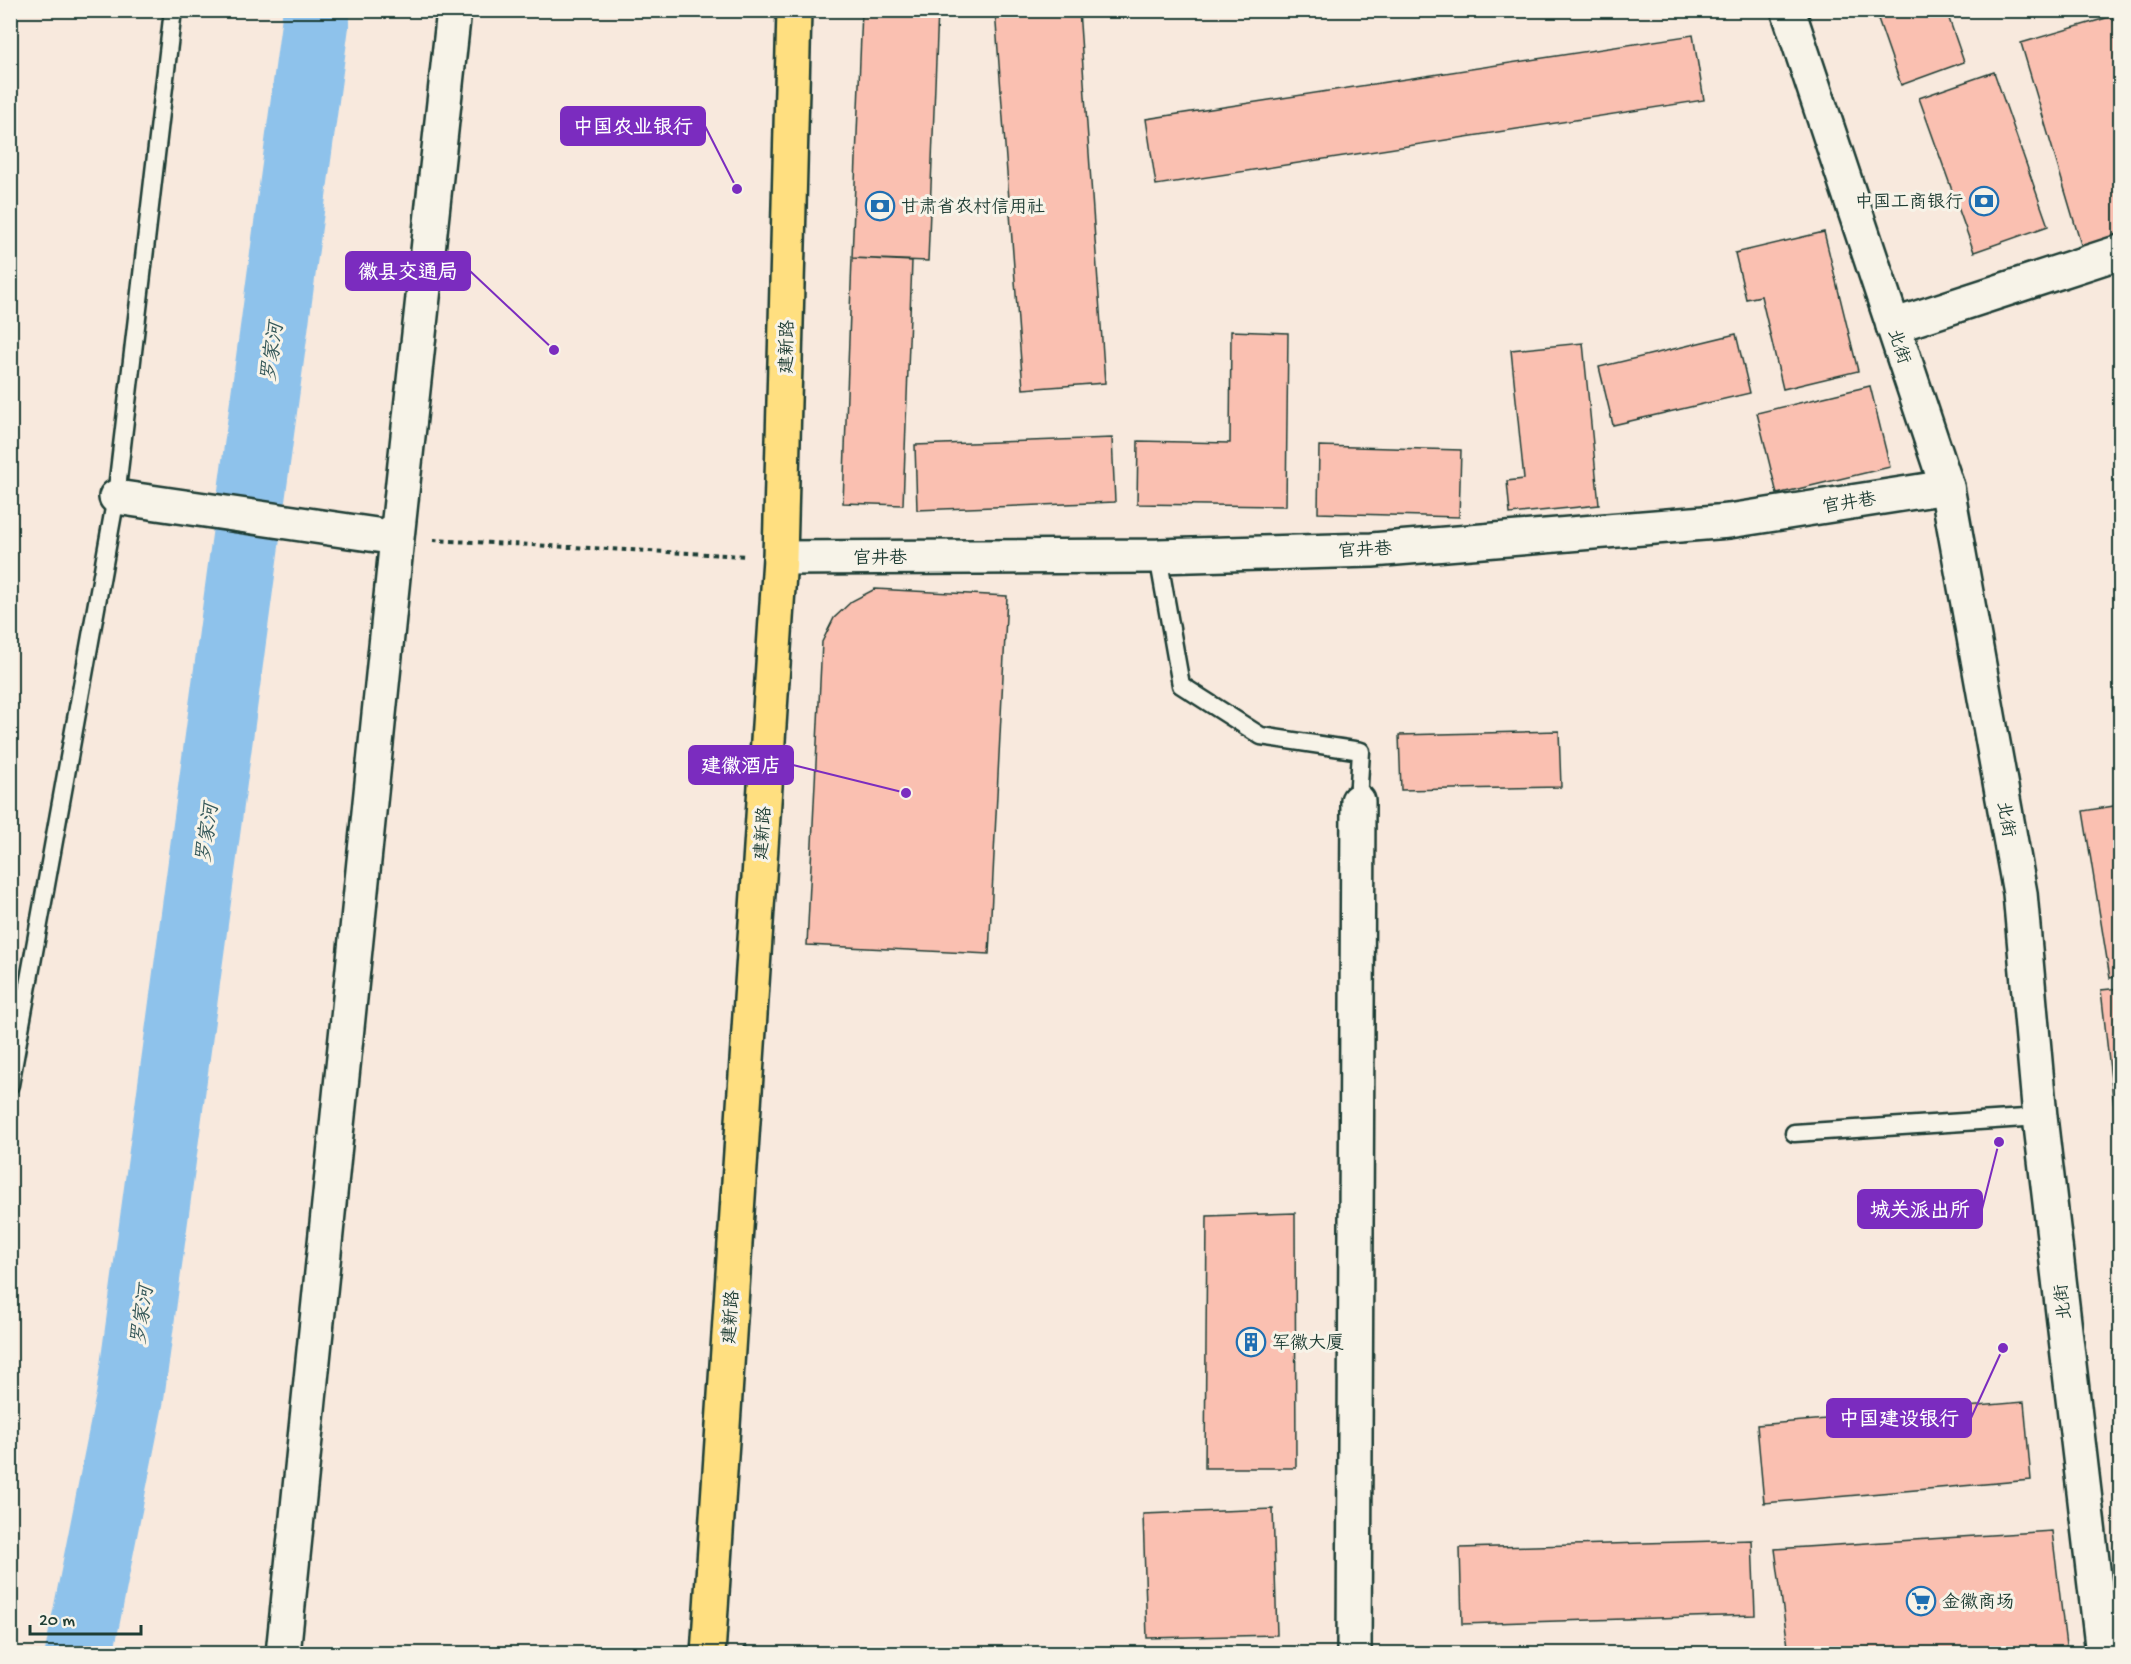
<svg xmlns="http://www.w3.org/2000/svg" width="2131" height="1664" viewBox="0 0 2131 1664" font-family="'Gochi Hand','LXGW WenKai TC',sans-serif">
<rect width="100%" height="100%" fill="#f8e9dd"/>
<filter id="ink" filterUnits="userSpaceOnUse"><feTurbulence type="fractalNoise" baseFrequency=".0167" numOctaves="2"/><feDisplacementMap in="SourceGraphic" scale="12" xChannelSelector="R" yChannelSelector="G"/><feConvolveMatrix kernelMatrix="1 2 1 2 8 2 1 2 1" color-interpolation-filters="sRGB"/></filter>
<g filter="url(#ink)">
<g fill="none" stroke-linecap="round" stroke-linejoin="round">
<path stroke="#8ec2eb" stroke-width="68" d="M 79,1654 L 130,1397 L 317,10"/>
</g>
<path fill="#fac0b1" stroke="#1f3d34" stroke-width="1.5" d="M 862,10 L 938,10 L 928,261 L 852,258 Z
M 995,10 L 1079,10 L 1105,383 L 1023,389 Z
M 1875,10 L 1946,10 L 1964,62 L 1901,85 Z
M 2113,16 L 2120,41 L 2120,236 L 2082,248 L 2021,43 Z
M 1693,35 L 1704,100 L 1156,185 L 1146,119 Z
M 1994,72 L 2048,226 L 1974,252 L 1919,98 Z
M 1824,232 L 1858,371 L 1783,389 L 1761,296 L 1746,299 L 1735,253 Z
M 852,258 L 912,261 L 903,505 L 843,503 Z
M 1231,331 L 1288,333 L 1286,506 L 1137,504 L 1138,441 L 1230,443 Z
M 1736,334 L 1750,393 L 1613,425 L 1599,367 Z
M 1583,343 L 1599,505 L 1510,514 L 1507,481 L 1524,479 L 1511,350 Z
M 1870,386 L 1890,467 L 1777,494 L 1757,413 Z
M 1112,438 L 1115,502 L 917,510 L 915,445 Z
M 1319,446 L 1461,450 L 1459,517 L 1318,513 Z
M 875,589 L 1007,596 L 989,954 L 807,945 L 822,642 L 834,618 L 852,601 Z
M 1559,731 L 1561,787 L 1401,790 L 1399,735 Z
M 2120,805 L 2120,976 L 2110,978 L 2083,811 Z
M 2120,988 L 2120,1106 L 2114,1106 L 2101,990 Z
M 2114,1106 L 2120,1106 L 2120,1159 Z
M 1295,1213 L 1296,1468 L 1205,1468 L 1207,1216 Z
M 2024,1402 L 2031,1480 L 1764,1503 L 1757,1425 Z
M 1273,1509 L 1277,1635 L 1147,1638 L 1143,1514 Z
M 2052,1531 L 2067,1654 L 1789,1654 L 1775,1549 Z
M 1752,1540 L 1755,1615 L 1462,1624 L 1460,1548 Z"/>
<g fill="none" stroke-linecap="round" stroke-linejoin="round">
<g stroke="#1f3d34" stroke-width="21">
<path id="lane" d="M 1158,556 L 1181,685 L 1261,736 L 1361,751 L 1358,801
M 10,1085 L 116,497 L 173,10
M 1794,1133 L 2040,1117"/>
</g>
<g stroke="#1f3d34" stroke-width="38">
<path id="street" d="M 1893,326 L 2120,252
M 116,497 L 397,538
M 780,558 L 1158,556 L 1372,550 L 1729,521 L 1947,487
M 283,1654 L 397,538 L 454,10
M 1354,1654 L 1358,801"/>
</g>
<g stroke="#1f3d34" stroke-width="38">
<path id="secondary" d="M 1788,10 L 1947,487 L 2020,893 L 2040,1117 L 2103,1654"/>
</g>
<g stroke="#1f3d34" stroke-width="38">
<path id="primary" d="M 708,1654 L 780,558 L 794,10"/>
</g>
<path stroke="#1f3d34" stroke-width="4" stroke-dasharray="4.5 4.5" stroke-linecap="butt" d="M 433,540 L 746,556
M 745,1646 L 749,1654"/>
<use href="#lane" stroke="#f7f3e8" stroke-width="16"/>
<use href="#street" stroke="#f7f3e8" stroke-width="33"/>
<use href="#secondary" stroke="#f7f3e8" stroke-width="33"/>
<use href="#primary" stroke="#ffdf80" stroke-width="33"/>
</g>
</g>
<defs>
<g id="bank-ring" transform="scale(1.5)"><circle r="9.5" fill="#f7f3e8" stroke="#1f6fb2" stroke-width="1.5"/><path d="M-6-4H6V4H-6ZM0-2.3a2.3 2.3 0 1 0 0 4.6a2.3 2.3 0 1 0 0-4.6Z" fill="#1f6fb2"/></g>
<g id="building-ring" transform="scale(1.5)"><circle r="9.5" fill="#f7f3e8" stroke="#1f6fb2" stroke-width="1.5"/><path d="M-4-6H4V6H1V3H-1V6H-4ZM-2.5-4.3h1.7v1.8h-1.7ZM.8-4.3h1.7v1.8H.8ZM-2.5-1h1.7V.8h-1.7ZM.8-1h1.7V.8H.8Z" fill="#1f6fb2"/></g>
<g id="supermarket-ring" transform="scale(1.5)"><circle r="9.5" fill="#f7f3e8" stroke="#1f6fb2" stroke-width="1.5"/><path d="M-6-5.5h2.5l.6 2H6L4.5 2H-2.5L-4.4-4H-6ZM-1.5 3.2a1.3 1.3 0 1 0 .1 0ZM3 3.2a1.3 1.3 0 1 0 .1 0Z" fill="#1f6fb2"/></g>
</defs>
<g fill-rule="evenodd">
<use href="#bank-ring" x="1984" y="201"/>
<use href="#bank-ring" x="880" y="206"/>
<use href="#building-ring" x="1251" y="1342"/>
<use href="#supermarket-ring" x="1921" y="1601"/>
</g>
<g text-anchor="middle" stroke-width="6" stroke-linejoin="round" paint-order="stroke">
<g font-size="18" fill="#1f3d34" stroke="#f7f3e8" text-anchor="start">
<text x="1963" y="207" text-anchor="end">中国工商银行</text>
<text x="901" y="212">甘肃省农村信用社</text>
<text x="1272" y="1348">军徽大厦</text>
<text x="1942" y="1607">金徽商场</text>
</g>
<g font-size="18" fill="#1f3d34" stroke="#f7f3e8">
<text transform="translate(1900 346) rotate(71)" y="6">北街</text>
<text transform="translate(786 347) rotate(-89)" y="6">建新路</text>
<text transform="translate(1849 502) rotate(-9)" y="6">官井巷</text>
<text transform="translate(1365 549) rotate(-3)" y="6">官井巷</text>
<text x="880" y="563">官井巷</text>
<text transform="translate(2007 819) rotate(80)" y="6">北街</text>
<text transform="translate(762 833) rotate(-86)" y="6">建新路</text>
<text transform="translate(2062 1302) rotate(-97)" y="6">北街</text>
<text transform="translate(730 1317) rotate(-86)" y="6">建新路</text>
</g>
<g font-size="20" font-style="italic" fill="#355859" stroke="#f7f3e8">
<text transform="translate(271 352) rotate(-82)" y="7">罗家河</text>
<text transform="translate(206 833) rotate(-82)" y="7">罗家河</text>
<text transform="translate(141 1315) rotate(-82)" y="7">罗家河</text>
</g>
</g>
<path fill="none" stroke="#7b2cbf" stroke-width="2" d="M737 189L705 126M554 350L470 271M906 793L793 765M1999 1142L1982 1209M2003 1348L1971 1418"/>
<g fill="#7b2cbf" stroke="#f7f3e8" stroke-width="2">
<circle cx="737" cy="189" r="6"/>
<circle cx="554" cy="350" r="6"/>
<circle cx="906" cy="793" r="6"/>
<circle cx="1999" cy="1142" r="6"/>
<circle cx="2003" cy="1348" r="6"/>
</g>
<g fill="#7b2cbf" stroke="#7b2cbf" stroke-width="2">
<rect x="561" y="107" width="144" height="38" rx="6"/>
<rect x="346" y="252" width="124" height="38" rx="6"/>
<rect x="689" y="746" width="104" height="38" rx="6"/>
<rect x="1858" y="1190" width="124" height="38" rx="6"/>
<rect x="1827" y="1399" width="144" height="38" rx="6"/>
</g>
<g font-size="20" text-anchor="middle" font-weight="bold" fill="#fff">
<text x="633" y="133">中国农业银行</text>
<text x="408" y="278">徽县交通局</text>
<text x="741" y="772">建徽酒店</text>
<text x="1920" y="1216">城关派出所</text>
<text x="1899" y="1425">中国建设银行</text>
</g>
<rect width="2131" height="1664" fill="none" stroke="#f7f3e8" stroke-width="36"/>
<rect x="18" y="18" width="2095" height="1628" fill="none" stroke="#1f3d34" stroke-width="2" filter="url(#ink)"/>
<path d="M30 1625v9h111v-9" fill="none" stroke="#1f3d34" stroke-width="3"/>
<text x="39" y="1625" font-size="18" fill="#1f3d34" stroke="#f7f3e8" stroke-width="4.5" paint-order="stroke">20 m</text>
</svg>
